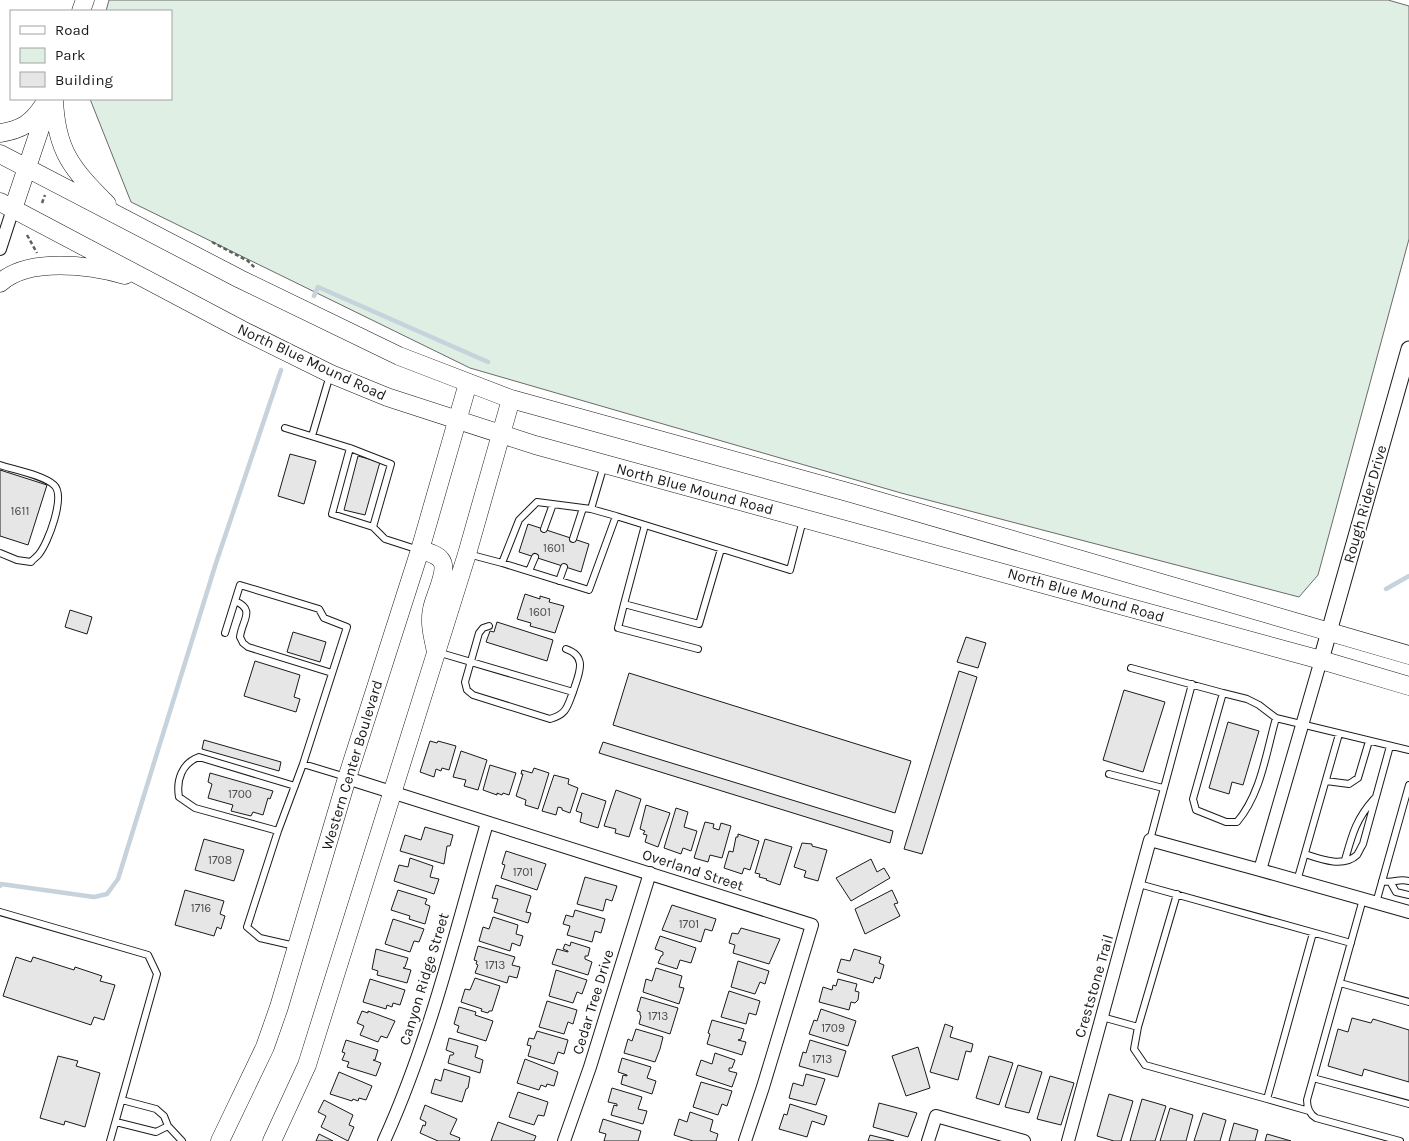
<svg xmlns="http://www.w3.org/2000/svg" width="1409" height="1141" viewBox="0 0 1409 1141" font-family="Karla,sans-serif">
<rect width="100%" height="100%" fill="#fff"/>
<path fill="#e0efe3" stroke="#6a6a6a" d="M 109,0 L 1388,0 L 1409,6 L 1409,239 L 1318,575 L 1299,597 L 901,493 L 470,368 L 131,202 L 90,99 L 171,99 L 171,11 L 106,11 Z"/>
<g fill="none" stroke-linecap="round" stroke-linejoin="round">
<path stroke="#c6d2dc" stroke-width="4.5" d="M 314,296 L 318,287 L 488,362
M 1386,589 L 1409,576
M 0,886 L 1,884 L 94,897 L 107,894 L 118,879 L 216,563 L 281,370"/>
</g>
<path fill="#e6e6e6" stroke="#1a1a1a" d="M 290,454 L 316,461 L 304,504 L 278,496 Z
M 358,456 L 380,462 L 365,515 L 344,510 Z
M 0,470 L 47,485 L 28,545 L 0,536 Z
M 528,524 L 589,544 L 581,572 L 519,552 Z
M 525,594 L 540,599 L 540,596 L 550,599 L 549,602 L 564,606 L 555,633 L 530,626 L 531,623 L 517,619 Z
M 70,610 L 92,617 L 87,634 L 65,627 Z
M 497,622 L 553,640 L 547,661 L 486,642 L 490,631 L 494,632 Z
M 293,632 L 326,642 L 320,662 L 287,652 Z
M 966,637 L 986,643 L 978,668 L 957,662 Z
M 255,661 L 300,675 L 294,697 L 300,699 L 296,712 L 244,696 Z
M 959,671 L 977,677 L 922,854 L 904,849 Z
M 629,673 L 911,761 L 895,813 L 613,725 Z
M 1124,690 L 1165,702 L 1143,772 L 1103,760 Z
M 1228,722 L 1259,731 L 1243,785 L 1232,782 L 1229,794 L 1209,788 Z
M 204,740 L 281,762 L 279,771 L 202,749 Z
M 430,741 L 437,743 L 438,741 L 456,746 L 449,770 L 442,768 L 441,771 L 436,769 L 434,777 L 420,772 Z
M 603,742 L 893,831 L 890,843 L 599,753 Z
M 461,751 L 487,760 L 478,790 L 464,786 L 466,780 L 453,777 Z
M 490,765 L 516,773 L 509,795 L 503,793 L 502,795 L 497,793 L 497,795 L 483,790 Z
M 534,768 L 549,773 L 538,809 L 525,805 L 526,800 L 516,796 L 523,774 L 521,774 L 522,770 L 532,773 Z
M 210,773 L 273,791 L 270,799 L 268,798 L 263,815 L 253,812 L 251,816 L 231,811 L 233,805 L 208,798 L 212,784 L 208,782 Z
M 554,775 L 569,779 L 568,784 L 578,788 L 570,813 L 562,810 L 562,808 L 558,807 L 556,815 L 542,811 Z
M 616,790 L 641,799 L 629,837 L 615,833 L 616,829 L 604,826 Z
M 582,793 L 606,801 L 598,828 L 580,822 L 582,813 L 576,811 Z
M 646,805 L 670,813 L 658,847 L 645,842 L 647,835 L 643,834 L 645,831 L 640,829 Z
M 676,808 L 688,812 L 684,827 L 697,831 L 691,851 L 683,848 L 681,854 L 664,848 Z
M 705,822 L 714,824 L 713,828 L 719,830 L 721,823 L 731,826 L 722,858 L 710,855 L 708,862 L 694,858 Z
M 425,827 L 453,835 L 450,846 L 447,846 L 444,864 L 400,851 L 405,835 L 421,840 Z
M 738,834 L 759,841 L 750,870 L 744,868 L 742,874 L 724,868 L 729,851 L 733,852 L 736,837 L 738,837 Z
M 204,839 L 244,850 L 234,881 L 195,870 Z
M 765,839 L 792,847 L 780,885 L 766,880 L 767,879 L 759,877 L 760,874 L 755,873 Z
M 802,843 L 812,844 L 812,846 L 827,850 L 818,881 L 804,877 L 806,871 L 794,867 Z
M 506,851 L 546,864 L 537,890 L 501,878 L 505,865 L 502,864 Z
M 410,858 L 433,866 L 430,877 L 439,879 L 434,894 L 394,881 L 399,865 L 408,867 Z
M 871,859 L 877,872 L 884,868 L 890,878 L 851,901 L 836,878 Z
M 585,877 L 617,886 L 612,901 L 606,899 L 603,911 L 577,904 Z
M 496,885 L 531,896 L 526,912 L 531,913 L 528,923 L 494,912 L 498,899 L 492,898 Z
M 185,890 L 224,901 L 220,914 L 225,916 L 221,929 L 217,927 L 214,936 L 175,925 Z
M 398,890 L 427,899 L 425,904 L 430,906 L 425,924 L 409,919 L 410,916 L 391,910 Z
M 892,890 L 898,903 L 894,904 L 900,916 L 865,934 L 855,909 Z
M 672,905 L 716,919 L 712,931 L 705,929 L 701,942 L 662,930 Z
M 575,910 L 605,919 L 601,933 L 595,931 L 592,942 L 567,935 L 570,926 L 563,924 L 566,915 L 573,917 Z
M 493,917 L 518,925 L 516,934 L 523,936 L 520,946 L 512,943 L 510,951 L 479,941 L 483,927 L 489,929 Z
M 393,919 L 424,929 L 419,942 L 414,941 L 410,952 L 385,944 Z
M 741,928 L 780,939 L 769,964 L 733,953 L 735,945 L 729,943 L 732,933 L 738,934 Z
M 660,936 L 696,948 L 691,963 L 680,960 L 677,969 L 658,963 L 661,956 L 663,955 L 663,952 L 655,949 Z
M 571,942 L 590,948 L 588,956 L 585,956 L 585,959 L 592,962 L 588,975 L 552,964 L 557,949 L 568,952 L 568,951 L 563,949 L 565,944 L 570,946 Z
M 478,946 L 515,957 L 512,965 L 520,967 L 517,978 L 509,976 L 507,983 L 475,973 L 478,965 L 476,964 L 477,961 L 474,960 Z
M 376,949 L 408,958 L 405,967 L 403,968 L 411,970 L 407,983 L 377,975 L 378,971 L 372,969 Z
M 854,949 L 881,957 L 879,963 L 884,965 L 880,979 L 875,977 L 873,983 L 837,972 L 841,959 L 850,961 Z
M 16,957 L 31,962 L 33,957 L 74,970 L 75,967 L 102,976 L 100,981 L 115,985 L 104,1020 L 94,1017 L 91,1025 L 3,996 Z
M 738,961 L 769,971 L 765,984 L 760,982 L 755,994 L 731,987 Z
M 656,968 L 682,976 L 679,987 L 684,988 L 679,1004 L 643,992 L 646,979 L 652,981 Z
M 556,970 L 587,980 L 582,994 L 577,992 L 573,1003 L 549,996 Z
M 475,978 L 500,986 L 492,1011 L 489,1011 L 488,1013 L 481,1011 L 482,1009 L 461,1002 L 465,989 L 470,990 Z
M 370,979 L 405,990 L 400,1005 L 393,1003 L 392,1007 L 387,1005 L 386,1009 L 363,1002 Z
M 838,979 L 857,984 L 855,991 L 859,992 L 858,1000 L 855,1003 L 851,1002 L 849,1010 L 819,1002 L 823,987 L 832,990 L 833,985 L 836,986 Z
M 729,991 L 760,1001 L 756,1015 L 749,1013 L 746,1024 L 721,1017 Z
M 641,997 L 678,1008 L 670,1034 L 639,1024 L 641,1016 L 640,1015 L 640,1012 L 637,1011 Z
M 547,1001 L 577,1010 L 573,1024 L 568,1022 L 564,1034 L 539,1027 Z
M 459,1007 L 476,1012 L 475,1015 L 493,1021 L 486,1041 L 457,1032 L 459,1026 L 454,1024 Z
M 821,1009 L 856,1021 L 848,1046 L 809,1034 L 814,1020 L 817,1021 Z
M 362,1011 L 368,1013 L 368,1011 L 395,1021 L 387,1038 L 381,1036 L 378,1042 L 360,1035 L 364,1026 L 357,1023 Z
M 1352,1018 L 1371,1023 L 1373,1019 L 1409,1030 L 1409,1082 L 1364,1069 L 1362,1076 L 1328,1066 L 1338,1029 L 1348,1032 Z
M 712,1020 L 744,1029 L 741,1039 L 738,1040 L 746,1042 L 742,1055 L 707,1044 L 710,1034 L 708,1033 Z
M 945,1024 L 953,1027 L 950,1037 L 973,1044 L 971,1052 L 966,1051 L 958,1080 L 930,1072 Z
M 636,1029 L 663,1037 L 660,1049 L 655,1062 L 624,1053 L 628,1039 L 632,1041 Z
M 537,1031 L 568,1040 L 564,1054 L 558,1052 L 554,1064 L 528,1056 L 531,1046 L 527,1045 L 529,1038 L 534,1039 Z
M 449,1038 L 478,1046 L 475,1057 L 483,1060 L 480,1073 L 448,1063 L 450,1055 L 453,1055 L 454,1053 L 446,1050 Z
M 346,1040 L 378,1050 L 375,1060 L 373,1060 L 381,1063 L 376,1076 L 347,1067 L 349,1062 L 342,1060 L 345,1053 L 342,1052 Z
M 810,1040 L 846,1051 L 838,1077 L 799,1066 L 803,1052 L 806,1053 Z
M 918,1047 L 930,1088 L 906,1096 L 892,1056 Z
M 715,1053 L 735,1060 L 732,1068 L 729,1068 L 729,1071 L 737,1073 L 732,1087 L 696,1075 L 701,1060 L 712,1064 Z
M 58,1056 L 78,1061 L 76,1066 L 100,1073 L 85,1127 L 65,1121 L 64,1125 L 40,1118 Z
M 989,1056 L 1013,1063 L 999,1105 L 976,1098 Z
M 622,1058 L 651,1067 L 647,1078 L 656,1081 L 652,1094 L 621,1084 L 623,1075 L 627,1076 L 627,1075 L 618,1072 Z
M 525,1059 L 558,1072 L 554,1086 L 547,1084 L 546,1087 L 541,1085 L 539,1090 L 517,1083 Z
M 1018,1065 L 1042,1072 L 1029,1113 L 1005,1107 Z
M 444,1069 L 470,1077 L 468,1088 L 466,1089 L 462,1102 L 431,1093 L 435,1079 L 441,1081 Z
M 339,1072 L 372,1086 L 366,1100 L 359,1098 L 358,1101 L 353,1099 L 352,1101 L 330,1094 Z
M 806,1074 L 825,1079 L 816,1105 L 789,1098 L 793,1083 L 803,1086 Z
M 1050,1076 L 1074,1083 L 1061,1125 L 1037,1119 Z
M 701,1082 L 732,1091 L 727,1106 L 722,1104 L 718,1115 L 693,1107 Z
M 612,1088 L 642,1097 L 638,1109 L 647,1111 L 643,1124 L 611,1115 L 614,1105 L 617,1106 L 617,1104 L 608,1102 Z
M 518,1092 L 548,1102 L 544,1116 L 538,1115 L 534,1125 L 509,1117 Z
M 1109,1094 L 1133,1101 L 1121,1141 L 1114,1141 L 1097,1136 Z
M 1142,1099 L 1166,1106 L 1155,1141 L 1130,1141 Z
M 324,1100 L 353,1115 L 349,1125 L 354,1127 L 348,1141 L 321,1127 L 326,1116 L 318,1112 Z
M 879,1103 L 917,1113 L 908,1137 L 873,1127 Z
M 790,1104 L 827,1116 L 824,1125 L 812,1121 L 807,1137 L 779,1129 L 784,1114 L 787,1115 Z
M 425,1105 L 457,1119 L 450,1134 L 460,1138 L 459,1141 L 438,1141 L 420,1133 L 423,1125 L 425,1126 L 426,1122 L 420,1119 Z
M 1170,1108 L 1193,1115 L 1186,1141 L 1160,1141 Z
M 690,1112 L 713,1120 L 710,1131 L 718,1134 L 716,1141 L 693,1141 L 674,1135 L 679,1119 L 687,1122 Z
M 1203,1113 L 1226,1120 L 1220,1141 L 1194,1141 Z
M 603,1119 L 641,1131 L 638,1141 L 604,1141 L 606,1134 L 599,1132 Z
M 498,1122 L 536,1136 L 534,1141 L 491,1141 Z
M 1234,1123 L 1258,1130 L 1255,1141 L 1229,1141 Z
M 319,1134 L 333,1141 L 316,1141 Z
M 1267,1134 L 1291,1141 L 1265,1141 Z
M 870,1135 L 894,1141 L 868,1141 Z"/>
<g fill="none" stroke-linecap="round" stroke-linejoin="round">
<g stroke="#1a1a1a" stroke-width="8">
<path id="service" d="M 285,428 L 350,448 L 391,464 L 373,527 L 385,539 L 419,550
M 312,436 L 330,375
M 350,448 L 332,514 L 373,527
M 0,465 C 15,470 43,475 54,485 C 66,496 48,543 39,554 C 37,557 33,559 31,562 L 17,560 L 0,553
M 591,509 L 604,465
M 616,516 L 790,570 L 803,520
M 645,525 L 624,604 L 699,624 L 721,549
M 544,529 L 553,504
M 573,539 L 583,508
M 468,554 L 502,563 L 519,520 L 537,502 L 591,509 L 616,516 L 589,590 L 502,563
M 529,571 L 535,557
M 559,581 L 564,567
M 235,601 C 256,610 242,620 240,637 L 243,643 L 248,647 L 332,673
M 624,604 L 618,628 L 698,649
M 489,626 L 483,628 L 479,633 L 465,682 L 467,690 L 473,695 L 550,719 C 567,714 567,707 573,692
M 225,633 L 240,585 L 319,609 L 324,618 L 347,627 L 303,764
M 437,652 L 573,692 C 578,675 589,657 566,649
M 1131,668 L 1223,693
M 1276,718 C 1266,753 1261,794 1237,822 L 1226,822 L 1196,810 L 1193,799 L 1223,693 L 1247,699 L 1259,705 L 1276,718 L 1409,750
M 1109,774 L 1163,788
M 1326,781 L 1349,784 L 1358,778 L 1369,741
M 278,831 L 195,808 L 179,797 C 176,780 182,763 199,757 L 295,786
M 1150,840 L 1192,684
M 1305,854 C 1320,859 1343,868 1357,855 C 1359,852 1361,847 1363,844 L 1390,746
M 1345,860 C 1352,835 1356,819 1374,799
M 1297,881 L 1339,734
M 1382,881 C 1394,884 1397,878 1409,881
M 1391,883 L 1396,892 L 1409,895
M 1139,884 L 1351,943
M 1177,894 L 1138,1027 L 1134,1049 L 1145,1065 L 1267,1099 L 1313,933
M 1363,899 L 1307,1100 C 1307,1108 1309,1114 1316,1118 L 1400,1141
M 1376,903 L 1409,785
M 0,912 L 148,955 L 157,974 L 110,1141
M 295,946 L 260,938 L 247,927 L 278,831 L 303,764 L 346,777
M 1340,983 L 1409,1002
M 1102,1017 L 1138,1027
M 1313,1078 L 1409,1104
M 1267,1099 L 1309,1111
M 122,1100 L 156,1109 L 164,1116 L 168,1126 L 182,1141
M 116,1122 L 156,1132 L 168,1126"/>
</g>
<g stroke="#1a1a1a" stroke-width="14">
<path id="minor" d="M 0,249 L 13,209
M 1321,660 L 1260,870 L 1409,912
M 347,778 L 812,925 L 763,1087 L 745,1141
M 384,1141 C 430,1040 456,930 487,823
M 564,1141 L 590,1067 L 650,873
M 928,1141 L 936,1116 L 1024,1141
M 1068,1141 L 1150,840 L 1260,870"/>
</g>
<g stroke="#1a1a1a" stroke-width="17">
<path id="tertiary" d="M 1321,660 L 1409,349"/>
</g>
<g stroke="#1a1a1a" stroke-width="19">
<path id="secondary" d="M 81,11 L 85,0
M 54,99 C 56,151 72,169 107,204
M 0,133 C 21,130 32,123 43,106
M 0,154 L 240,279 L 399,356 L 511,399 L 851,493 L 1409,655
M 0,202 L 242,330 L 331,374 L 387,397 L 535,445 L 1321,660 L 1409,686
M 13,209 L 50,99
M 0,283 C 28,257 90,265 125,275
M 420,550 C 427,552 437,554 441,560 C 449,570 434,597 432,609 C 429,624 433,637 436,652
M 220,1141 L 265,1047 L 279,1007 L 347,778 L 420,550 L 468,383
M 272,1141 L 307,1065 L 467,554 L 511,399"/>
</g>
<path stroke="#5f5f5f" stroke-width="2.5" stroke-dasharray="4 2.5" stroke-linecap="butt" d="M 42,203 L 45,195
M 27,235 L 37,253
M 212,242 L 248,261 L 255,268"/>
<use href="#service" stroke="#fff" stroke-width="6"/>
<use href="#minor" stroke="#fff" stroke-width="12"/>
<use href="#tertiary" stroke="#fff" stroke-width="15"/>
<use href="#secondary" stroke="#fff" stroke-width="18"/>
</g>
<g text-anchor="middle" stroke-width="4" stroke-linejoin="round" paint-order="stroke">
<g font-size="12" fill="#4d4d4d">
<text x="20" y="515">1611</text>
<text x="554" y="552">1601</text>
<text x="540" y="616">1601</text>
<text x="240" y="798">1700</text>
<text x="220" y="864">1708</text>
<text x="523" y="876">1701</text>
<text x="201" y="912">1716</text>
<text x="689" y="928">1701</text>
<text x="495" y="969">1713</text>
<text x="658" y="1020">1713</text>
<text x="833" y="1032">1709</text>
<text x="822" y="1063">1713</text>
</g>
<g font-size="15" fill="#1a1a1a" stroke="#fff">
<text transform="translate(312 362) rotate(25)" y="5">North Blue Mound Road</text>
<text transform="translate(695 489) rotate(15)" y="5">North Blue Mound Road</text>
<text transform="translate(1365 504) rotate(-74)" y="5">Rough Rider Drive</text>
<text transform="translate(1086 595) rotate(16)" y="5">North Blue Mound Road</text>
<text transform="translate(352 765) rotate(-73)" y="5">Western Center Boulevard</text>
<text transform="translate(693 870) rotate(18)" y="5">Overland Street</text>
<text transform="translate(424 979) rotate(-73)" y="5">Canyon Ridge Street</text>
<text transform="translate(1094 986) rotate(-74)" y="5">Creststone Trail</text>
<text transform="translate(593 1002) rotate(-73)" y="5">Cedar Tree Drive</text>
</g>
</g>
<rect x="10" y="10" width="162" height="90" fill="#ffffff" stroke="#a3a3a3"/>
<rect x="20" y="26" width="25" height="8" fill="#ffffff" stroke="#a3a3a3"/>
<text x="55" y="35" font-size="15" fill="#1a1a1a">Road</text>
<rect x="20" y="48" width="25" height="15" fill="#e0efe3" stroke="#a3a3a3"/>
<text x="55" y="60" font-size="15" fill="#1a1a1a">Park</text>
<rect x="20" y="72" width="25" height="15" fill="#e6e6e6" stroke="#a3a3a3"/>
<text x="55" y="85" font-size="15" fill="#1a1a1a">Building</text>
</svg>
